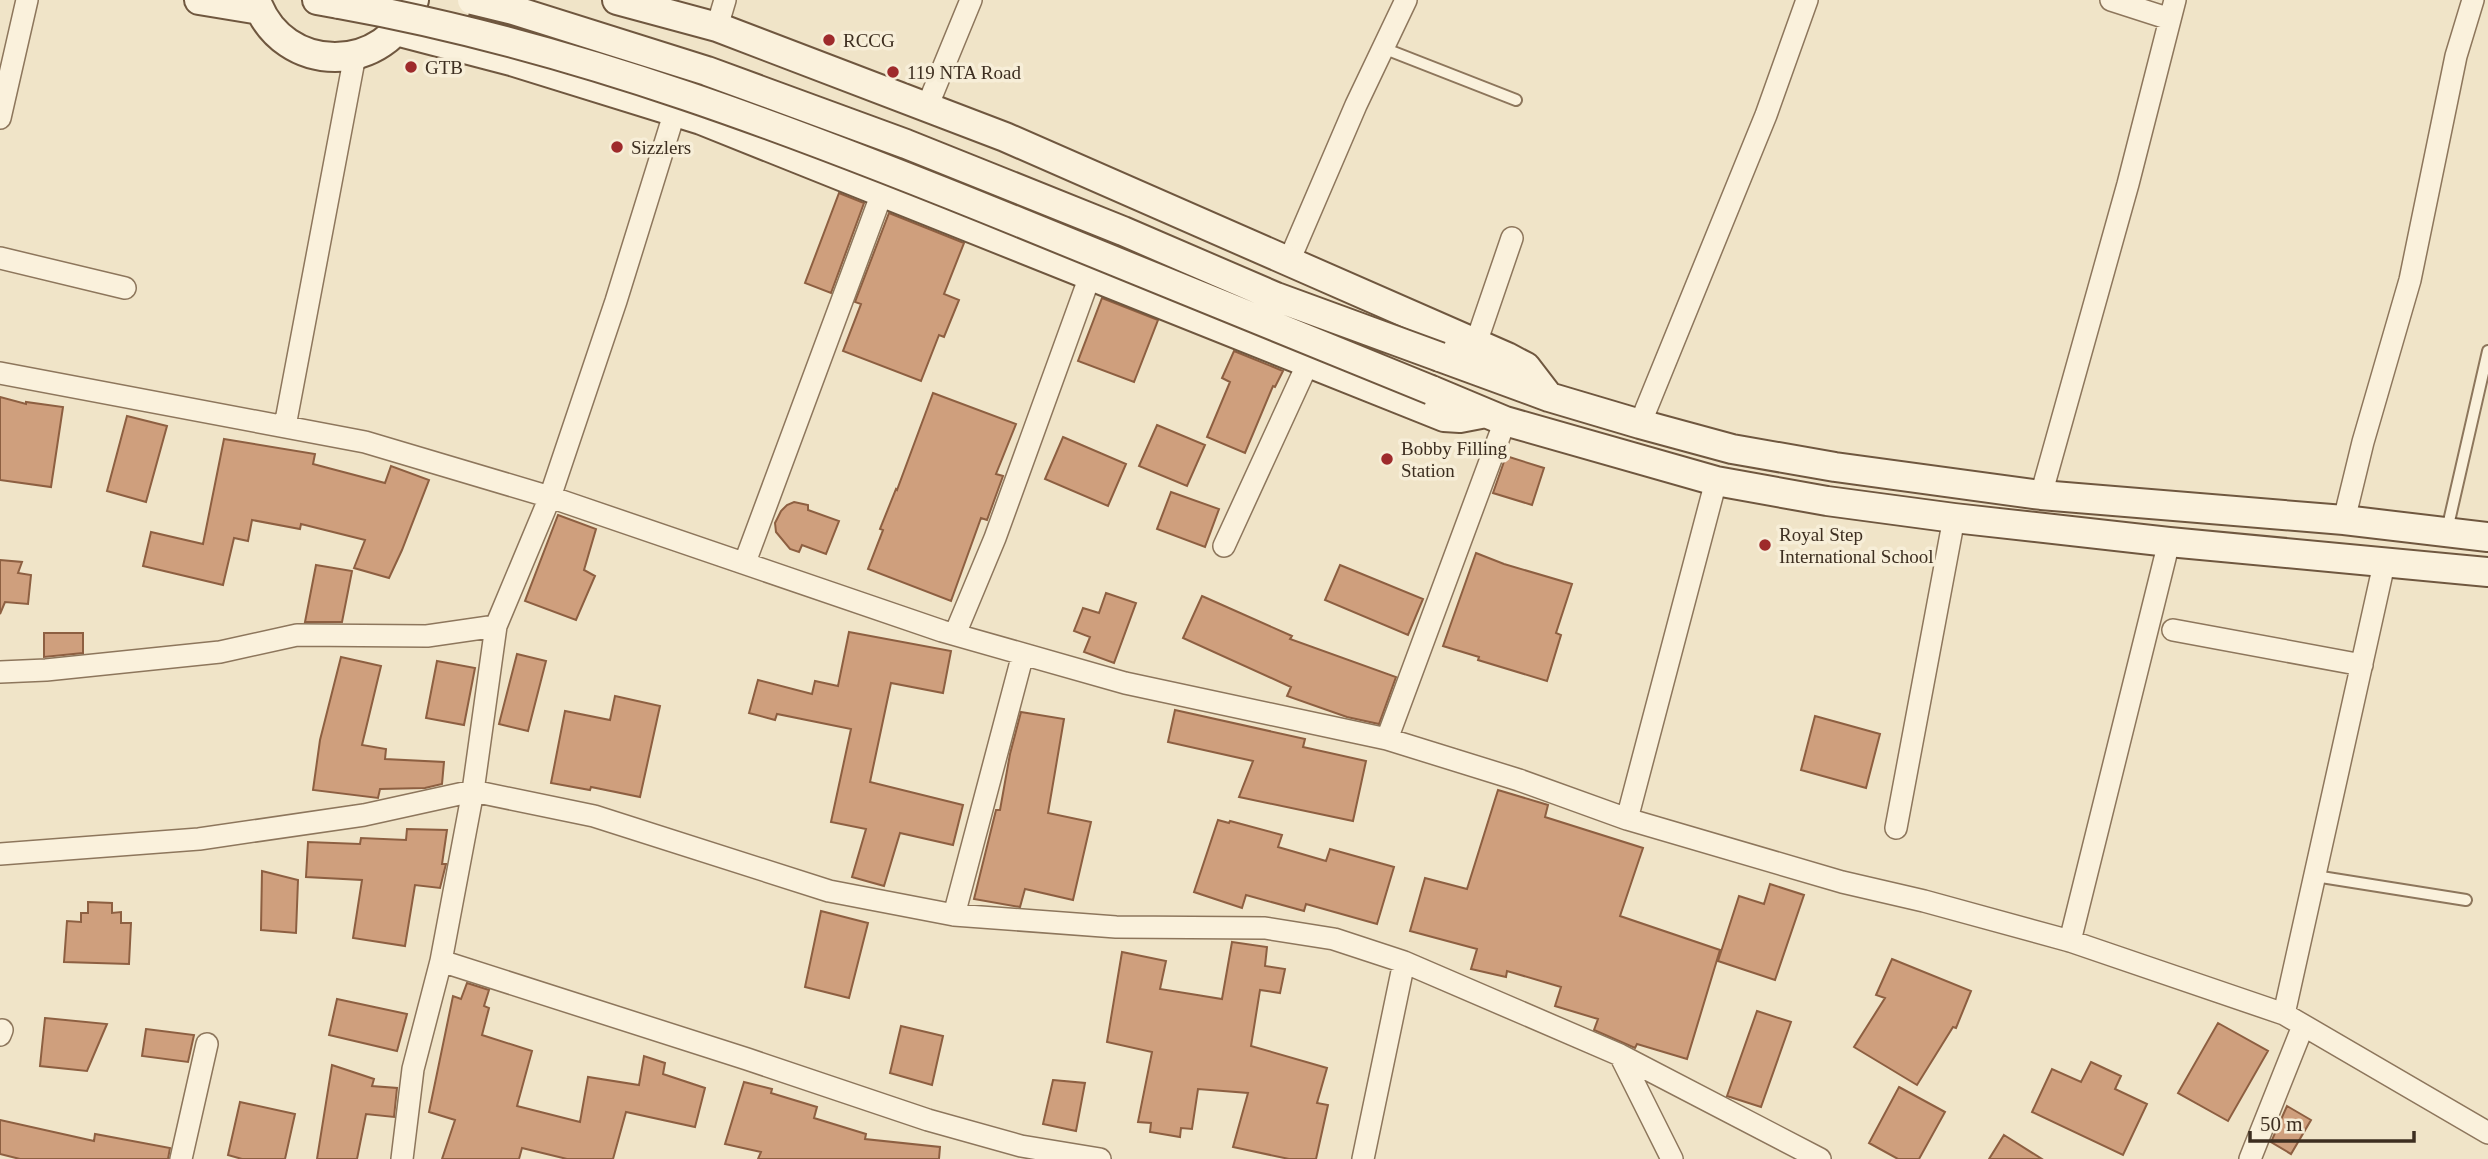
<svg xmlns="http://www.w3.org/2000/svg" width="2488" height="1159" viewBox="0 0 2488 1159" font-family="'Times New Roman',serif">
<rect width="100%" height="100%" fill="#f0e4c8"/>
<path fill="#cf9f7d" stroke="#8d5f41" stroke-width="2" d="M 839,193 L 864,203 L 831,293 L 805,283 Z
M 889,213 L 964,243 L 944,294 L 959,300 L 944,337 L 939,335 L 921,381 L 843,351 L 861,304 L 855,302 Z
M 1102,298 L 1158,320 L 1134,382 L 1078,361 Z
M 1234,351 L 1283,371 L 1275,387 L 1273,386 L 1245,453 L 1207,437 L 1230,382 L 1222,378 Z
M 933,393 L 1016,424 L 996,474 L 1003,476 L 987,520 L 981,518 L 951,601 L 868,569 L 883,530 L 880,529 L 896,489 L 897,490 Z
M 0,397 L 26,404 L 26,402 L 63,407 L 51,487 L 0,480 Z
M 127,416 L 167,426 L 146,502 L 107,491 Z
M 1157,425 L 1205,445 L 1187,486 L 1139,466 Z
M 1063,437 L 1126,464 L 1108,506 L 1045,479 Z
M 224,439 L 315,454 L 313,464 L 385,483 L 391,466 L 429,480 L 402,550 L 389,578 L 354,568 L 365,540 L 301,524 L 300,529 L 252,520 L 248,541 L 234,538 L 223,585 L 143,566 L 151,532 L 203,544 Z
M 1506,456 L 1544,468 L 1532,505 L 1493,493 Z
M 1171,492 L 1219,509 L 1205,547 L 1157,529 Z
M 794,502 L 808,505 L 808,510 L 839,521 L 826,554 L 802,545 L 799,552 L 790,549 L 776,532 L 775,523 L 781,511 L 787,505 Z
M 558,515 L 596,529 L 584,570 L 595,576 L 576,620 L 525,601 Z
M 1476,553 L 1504,564 L 1572,584 L 1556,633 L 1561,635 L 1547,681 L 1478,660 L 1479,657 L 1443,646 Z
M 0,560 L 22,562 L 18,573 L 31,575 L 28,604 L 5,602 L 0,614 Z
M 316,565 L 352,571 L 342,622 L 305,622 Z
M 1340,565 L 1423,599 L 1408,635 L 1325,600 Z
M 1106,593 L 1136,603 L 1114,663 L 1084,652 L 1090,637 L 1074,631 L 1083,608 L 1099,613 Z
M 1202,596 L 1292,636 L 1290,639 L 1396,677 L 1379,724 L 1347,717 L 1287,696 L 1291,687 L 1183,638 Z
M 849,632 L 951,651 L 943,693 L 891,683 L 870,782 L 963,805 L 953,845 L 900,833 L 884,886 L 852,877 L 866,829 L 831,822 L 851,729 L 777,714 L 775,720 L 749,713 L 758,680 L 812,694 L 815,681 L 838,686 Z
M 44,633 L 83,633 L 83,653 L 44,657 Z
M 517,654 L 546,661 L 528,731 L 499,724 Z
M 341,657 L 381,666 L 362,745 L 386,749 L 385,759 L 444,762 L 442,784 L 425,788 L 380,789 L 378,798 L 313,790 L 320,740 Z
M 437,661 L 475,668 L 464,725 L 426,718 Z
M 615,696 L 660,706 L 640,797 L 591,787 L 590,790 L 551,783 L 565,711 L 610,720 Z
M 1175,710 L 1305,739 L 1303,747 L 1366,761 L 1353,821 L 1239,797 L 1253,761 L 1168,742 Z
M 1021,712 L 1064,719 L 1048,813 L 1091,822 L 1073,900 L 1025,889 L 1020,907 L 974,899 L 996,810 L 1000,810 L 1010,754 Z
M 1815,716 L 1880,734 L 1866,788 L 1801,770 Z
M 1498,790 L 1548,805 L 1545,817 L 1643,848 L 1620,916 L 1720,950 L 1687,1059 L 1637,1044 L 1635,1048 L 1594,1030 L 1598,1019 L 1555,1006 L 1561,987 L 1507,971 L 1506,977 L 1471,969 L 1477,949 L 1410,931 L 1425,878 L 1467,889 Z
M 1218,820 L 1229,823 L 1230,821 L 1282,835 L 1278,847 L 1326,861 L 1330,849 L 1394,867 L 1377,924 L 1306,904 L 1304,911 L 1246,895 L 1242,908 L 1194,892 Z
M 407,829 L 447,830 L 442,864 L 446,864 L 440,888 L 415,885 L 405,946 L 353,938 L 362,880 L 306,877 L 308,842 L 360,844 L 361,838 L 406,840 Z
M 262,871 L 298,880 L 296,933 L 261,930 Z
M 1770,884 L 1804,895 L 1775,980 L 1718,961 L 1739,896 L 1764,904 Z
M 88,902 L 112,903 L 112,913 L 121,912 L 121,923 L 131,923 L 129,964 L 64,962 L 67,921 L 81,922 L 81,913 L 88,913 Z
M 821,911 L 868,923 L 849,998 L 805,987 Z
M 1232,942 L 1267,947 L 1265,966 L 1285,969 L 1280,993 L 1260,990 L 1251,1046 L 1327,1068 L 1317,1103 L 1328,1105 L 1316,1159 L 1289,1159 L 1233,1147 L 1248,1093 L 1198,1089 L 1192,1129 L 1181,1128 L 1180,1137 L 1150,1132 L 1151,1123 L 1138,1122 L 1152,1052 L 1107,1042 L 1122,952 L 1166,961 L 1160,989 L 1222,999 Z
M 1892,959 L 1971,991 L 1956,1028 L 1953,1027 L 1917,1085 L 1854,1047 L 1885,998 L 1876,995 Z
M 467,983 L 489,990 L 484,1006 L 489,1008 L 482,1035 L 532,1051 L 517,1106 L 580,1122 L 588,1077 L 639,1085 L 644,1056 L 665,1063 L 663,1074 L 705,1088 L 695,1127 L 626,1112 L 613,1159 L 567,1159 L 522,1148 L 519,1159 L 442,1159 L 455,1120 L 429,1112 L 453,996 L 461,999 Z
M 337,999 L 407,1014 L 397,1051 L 329,1035 Z
M 1757,1011 L 1791,1022 L 1761,1107 L 1727,1096 Z
M 45,1018 L 107,1024 L 87,1071 L 40,1066 Z
M 2218,1023 L 2268,1051 L 2228,1121 L 2178,1093 Z
M 901,1026 L 943,1036 L 932,1085 L 890,1073 Z
M 146,1029 L 194,1035 L 188,1062 L 142,1056 Z
M 2091,1062 L 2121,1076 L 2115,1089 L 2147,1104 L 2123,1155 L 2032,1112 L 2052,1069 L 2081,1082 Z
M 332,1065 L 374,1079 L 372,1086 L 397,1088 L 394,1117 L 366,1114 L 357,1159 L 317,1159 Z
M 1053,1080 L 1085,1083 L 1076,1131 L 1043,1124 Z
M 744,1082 L 772,1089 L 771,1093 L 817,1107 L 814,1118 L 866,1134 L 865,1139 L 940,1147 L 939,1159 L 758,1159 L 761,1152 L 725,1144 Z
M 1899,1087 L 1945,1112 L 1919,1159 L 1898,1159 L 1869,1143 Z
M 240,1102 L 295,1114 L 285,1159 L 242,1159 L 228,1155 Z
M 2287,1106 L 2311,1120 L 2291,1154 L 2271,1142 Z
M 0,1120 L 94,1141 L 95,1134 L 170,1148 L 168,1159 L 20,1159 L 0,1154 Z
M 2004,1135 L 2042,1159 L 1989,1159 Z"/>
<g fill="none" stroke-linecap="round" stroke-linejoin="round">
<g stroke="#8d765c" stroke-width="14">
<path id="service" d="M 1383,48 L 1516,100
M 2447,530 L 2488,351
M 2315,876 L 2466,900"/>
</g>
<g stroke="#8d765c" stroke-width="24">
<path id="minor" d="M 2111,0 L 2170,19
M 717,27 L 725,0
M 927,107 L 971,0
M 0,118 L 27,0
M 0,258 L 125,288
M 1289,261 L 1356,105 L 1406,0
M 1476,343 L 1512,238
M 0,373 L 365,442 L 550,497 L 942,631 L 1125,683 L 1387,739 L 1519,780 L 1627,819 L 1842,882 L 1924,901 L 2070,941 L 2284,1014 L 2488,1133
M 1640,424 L 1766,115 L 1807,0
M 285,426 L 355,55
M 2041,495 L 2128,184 L 2175,0
M 2344,520 L 2363,442 L 2410,280 L 2456,56 L 2473,0
M 1224,546 L 1308,363
M 745,562 L 882,193
M 2173,630 L 2362,665
M 955,634 L 995,538 L 1090,276
M 0,672 L 46,670 L 220,652 L 297,635 L 427,636 L 496,626 L 550,497 L 616,301 L 675,111
M 1387,739 L 1505,421
M 1627,819 L 1716,481
M 1896,828 L 1954,518
M 0,854 L 199,839 L 364,815 L 473,791 L 594,816 L 829,891 L 954,915 L 1116,927 L 1265,928 L 1334,939 L 1404,962 L 1620,1055 L 1820,1159
M 954,915 L 1023,654
M 2070,941 L 2169,542
M 441,961 L 747,1059 L 928,1120 L 1021,1146 L 1100,1159
M 2284,1014 L 2384,564
M 0,1035 L 2,1030
M 1620,1055 L 1672,1159
M 181,1159 L 207,1044
M 402,1159 L 413,1069 L 441,961 L 473,791 L 496,626
M 1363,1159 L 1404,962
M 2250,1159 L 2303,1026"/>
</g>
<g stroke="#6f573f" stroke-width="32">
<path id="secondary" d="M 199,0 L 260,10
M 256,0 C 282,76 388,76 414,0
M 317,0 L 339,4
M 617,0 L 717,27 L 1005,137 L 1507,357 L 1526,367 L 1549,397
M 396,31 L 511,61 L 701,120 L 1444,417 L 1460,418 L 1486,413
M 1440,357 L 1549,397 L 1640,424 L 1732,449 L 1835,467 L 2041,495 L 2344,520 L 2488,537
M 1431,390 L 1505,421 L 1716,481 L 1827,501 L 1954,518 L 2169,542 L 2488,572"/>
</g>
<use href="#service" stroke="#faf1dc" stroke-width="10"/>
<use href="#minor" stroke="#faf1dc" stroke-width="21"/>
<use href="#secondary" stroke="#faf1dc" stroke-width="28"/>
<g stroke="#6f573f" stroke-width="32" stroke-linecap="butt">
<path id="secondary-bridge" d="M 472,0 L 513,10 L 707,71 L 906,144 L 1123,231 L 1276,297 L 1440,357
M 339,4 C 575,46 800,133 1021,223 C 1158,279 1295,335 1431,390"/>
</g>
<use href="#secondary-bridge" stroke="#faf1dc" stroke-width="28"/>
</g>
<g fill="#9e2a2b" stroke="#f7eed8" stroke-width="2.5">
<circle cx="829" cy="40" r="7"/>
<circle cx="411" cy="67" r="7"/>
<circle cx="893" cy="72" r="7"/>
<circle cx="617" cy="147" r="7"/>
<circle cx="1387" cy="459" r="7"/>
<circle cx="1765" cy="545" r="7"/>
</g>
<g text-anchor="middle" stroke-width="7" stroke-linejoin="round" paint-order="stroke">
<g font-size="19" fill="#3d2e20" stroke="#f7eed8" text-anchor="start">
<text x="843" y="47">RCCG</text>
<text x="425" y="74">GTB</text>
<text x="907" y="79">119 NTA Road</text>
<text x="631" y="154">Sizzlers</text>
<text x="1401" y="455">Bobby Filling<tspan x="1401" dy="22">Station</tspan></text>
<text x="1779" y="541">Royal Step<tspan x="1779" dy="22">International School</tspan></text>
</g>
</g>
<path d="M2250 1131v10h164v-10" fill="none" stroke="#3d2e20" stroke-width="3.5"/>
<text x="2260" y="1131" font-size="21" fill="#3d2e20" stroke="#f7eed8" stroke-width="5" paint-order="stroke">50 m</text>
</svg>
